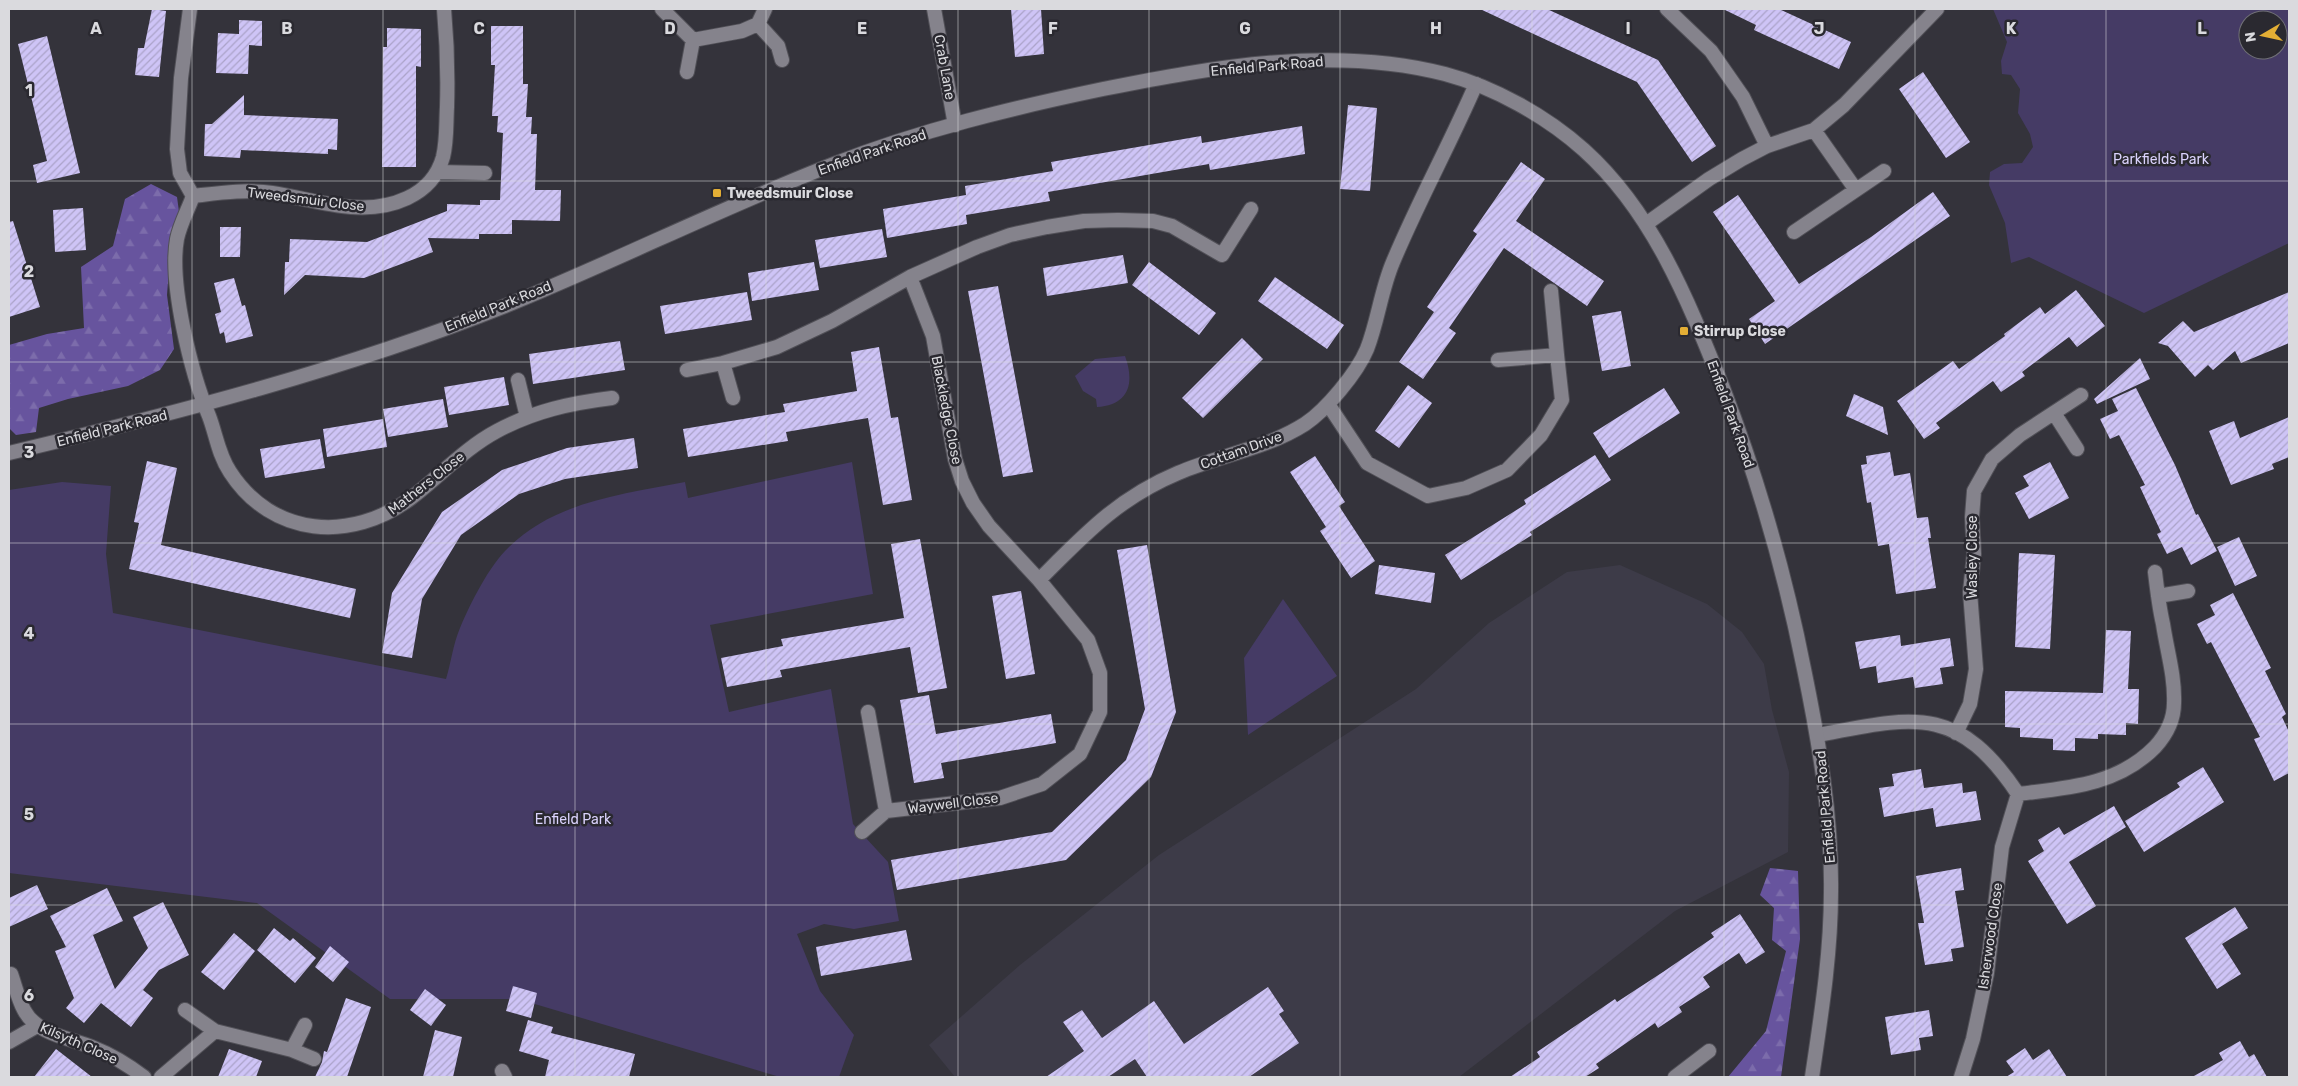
<svg xmlns="http://www.w3.org/2000/svg" width="2298" height="1086" viewBox="0 0 2298 1086" font-family="Rubik,sans-serif">
<defs>
<pattern id="forest-firs" width="22" height="20" patternUnits="userSpaceOnUse" patternTransform="scale(1.25)"><rect width="22" height="20" fill="#67549e"/><path d="M5 1l3.5 6h-7zM16 11l3.5 6h-7z" fill="#7c6cab"/></pattern>
<pattern id="building-hatch" width="6" height="6" patternUnits="userSpaceOnUse" patternTransform="scale(1.25)"><rect width="6" height="6" fill="#cec4f6"/><path d="M-1 1l2-2M0 6l6-6M5 7l2-2" fill="none" stroke="#aba3c9"/></pattern>
</defs>
<rect width="100%" height="100%" fill="#34333b"/>
<path fill="#3d3b48" d="M 1620,565 L 1707,604 L 1742,632 L 1764,664 L 1772,710 L 1789,772 L 1788,852 L 1675,911 L 1459,1077 L 955,1077 L 929,1045 L 1020,965 L 1159,855 L 1416,689 L 1489,623 L 1567,572 Z"/>
<path fill="#453b65" fill-rule="evenodd" d="M 1993,9 L 2289,9 L 2289,243 L 2144,313 L 2029,257 L 2011,263 L 2005,223 L 1989,185 L 1990,172 L 2004,164 L 2022,163 L 2033,147 L 2030,134 L 2018,113 L 2020,89 L 2011,75 L 2002,74 L 2001,61 L 2007,42 ZM 2248,20 L 2278,20 L 2278,50 L 2248,50 Z
M 1125,356 C 1135,383 1129,405 1097,407 L 1096,399 L 1083,391 L 1075,376 L 1095,359 Z
M 852,462 L 873,594 L 710,625 L 729,712 L 831,689 L 853,824 L 888,862 L 899,921 L 854,929 L 824,924 L 797,934 L 820,991 L 854,1035 L 839,1077 L 780,1077 L 518,999 L 390,999 L 257,903 L 9,873 L 9,490 L 62,482 L 111,486 L 106,554 L 113,613 L 446,679 C 451,663 453,644 460,628 C 471,602 489,566 509,547 C 556,501 624,494 685,482 L 688,498 Z
M 1283,599 L 1337,676 L 1248,735 L 1244,658 Z"/>
<path fill="url(#forest-firs)" d="M 151,184 L 177,197 L 180,219 L 170,255 L 167,295 L 174,349 L 160,370 L 128,386 L 68,399 L 39,408 L 36,432 L 16,435 L 9,428 L 9,345 L 47,334 L 84,328 L 81,267 L 113,246 L 125,199 Z
M 1770,868 L 1798,871 L 1800,939 L 1781,1077 L 1728,1077 L 1766,1031 L 1786,951 L 1772,940 L 1774,908 L 1760,895 Z"/>
<path fill="url(#building-hatch)" d="M 152,9 L 166,11 L 159,77 L 135,75 L 138,48 L 144,48 Z
M 1011,9 L 1041,9 L 1044,54 L 1015,57 Z
M 1480,9 L 1547,9 L 1658,60 L 1716,146 L 1692,162 L 1637,82 Z
M 1723,9 L 1779,9 L 1851,42 L 1839,69 L 1754,30 L 1756,25 Z
M 239,20 L 262,21 L 262,46 L 249,45 L 248,74 L 216,73 L 218,33 L 239,34 Z
M 491,26 L 523,26 L 523,84 L 528,84 L 526,117 L 532,117 L 531,134 L 537,134 L 535,190 L 561,190 L 560,221 L 512,220 L 512,234 L 479,234 L 479,239 L 428,238 L 433,252 L 364,278 L 305,275 L 284,295 L 285,262 L 289,262 L 290,239 L 367,242 L 447,211 L 447,204 L 480,205 L 480,200 L 500,200 L 503,133 L 497,132 L 498,116 L 492,116 L 495,65 L 491,65 Z
M 387,28 L 421,29 L 421,67 L 416,66 L 416,167 L 382,167 L 383,47 L 387,47 Z
M 47,36 L 80,173 L 37,183 L 33,165 L 47,161 L 18,44 Z
M 1923,72 L 1970,142 L 1946,158 L 1899,89 Z
M 244,95 L 244,115 L 338,119 L 337,150 L 328,149 L 328,154 L 241,150 L 240,158 L 204,156 L 205,124 L 212,124 Z
M 1348,105 L 1377,108 L 1370,191 L 1340,189 Z
M 1302,126 L 1305,154 L 1210,170 L 1209,164 L 1048,192 L 1050,201 L 966,215 L 967,224 L 887,238 L 883,209 L 966,195 L 965,186 L 1053,171 L 1051,162 L 1201,136 L 1202,143 Z
M 1521,162 L 1545,179 L 1516,221 L 1604,281 L 1587,306 L 1504,248 L 1449,328 L 1456,333 L 1423,379 L 1399,362 L 1434,312 L 1427,307 L 1477,234 L 1473,231 Z
M 1933,192 L 1950,216 L 1765,344 L 1749,319 L 1775,301 L 1713,212 L 1738,195 L 1799,284 L 1871,237 Z
M 83,208 L 86,250 L 55,252 L 53,210 Z
M 13,221 L 40,307 L 9,317 L 9,222 Z
M 220,227 L 241,227 L 240,257 L 220,257 Z
M 882,229 L 887,257 L 820,268 L 815,240 Z
M 1123,255 L 1128,283 L 1047,296 L 1043,268 Z
M 814,262 L 819,290 L 752,301 L 748,273 Z
M 1149,262 L 1216,313 L 1199,335 L 1132,285 Z
M 1275,277 L 1344,325 L 1327,349 L 1258,301 Z
M 234,278 L 242,306 L 245,305 L 253,336 L 226,343 L 224,332 L 220,334 L 215,314 L 221,312 L 214,283 Z
M 998,286 L 1033,472 L 1003,477 L 968,291 Z
M 2076,290 L 2105,326 L 2077,347 L 2069,337 L 2022,372 L 2025,376 L 2001,392 L 1993,381 L 1936,423 L 1940,428 L 1924,439 L 1897,401 L 1953,361 L 1959,369 L 2005,336 L 2004,334 L 2040,307 L 2045,314 Z
M 747,292 L 752,320 L 665,334 L 660,306 Z
M 2289,292 L 2289,343 L 2241,363 L 2235,351 L 2213,370 L 2208,365 L 2195,377 L 2168,346 L 2158,343 L 2183,321 L 2194,332 Z
M 1621,311 L 1631,366 L 1602,371 L 1592,316 Z
M 1242,338 L 1263,359 L 1203,418 L 1182,398 Z
M 620,341 L 625,370 L 533,384 L 529,354 Z
M 879,347 L 891,418 L 898,417 L 912,500 L 883,505 L 868,418 L 786,432 L 788,441 L 688,457 L 683,429 L 785,412 L 783,404 L 857,391 L 851,352 Z
M 2140,358 L 2150,379 L 2097,404 L 2094,399 Z
M 504,377 L 509,405 L 449,415 L 444,387 Z
M 1408,385 L 1432,403 L 1399,448 L 1375,431 Z
M 1664,388 L 1680,413 L 1609,458 L 1593,433 Z
M 2136,388 L 2175,465 L 2196,515 L 2198,514 L 2217,551 L 2191,565 L 2182,547 L 2167,554 L 2157,534 L 2161,532 L 2140,487 L 2145,485 L 2119,435 L 2110,439 L 2100,419 L 2118,411 L 2112,399 Z
M 1854,394 L 1883,407 L 1888,435 L 1846,416 Z
M 443,399 L 448,427 L 388,437 L 383,409 Z
M 2289,417 L 2289,457 L 2272,464 L 2274,469 L 2231,485 L 2209,431 L 2234,421 L 2240,438 Z
M 383,419 L 387,447 L 327,457 L 323,429 Z
M 634,438 L 638,468 L 565,479 L 519,494 L 461,535 L 422,599 L 412,658 L 382,653 L 392,593 L 442,512 L 502,470 L 567,448 Z
M 320,439 L 325,468 L 265,478 L 260,449 Z
M 1890,452 L 1894,476 L 1910,473 L 1917,518 L 1928,517 L 1931,538 L 1928,538 L 1936,588 L 1896,594 L 1889,544 L 1878,546 L 1871,502 L 1867,503 L 1861,465 L 1867,464 L 1866,456 Z
M 1595,455 L 1611,480 L 1530,532 L 1532,535 L 1461,580 L 1445,555 L 1526,504 L 1524,500 Z
M 1315,456 L 1345,502 L 1339,506 L 1375,561 L 1351,578 L 1320,531 L 1326,527 L 1290,472 Z
M 147,461 L 177,468 L 161,545 L 356,589 L 350,618 L 129,569 L 139,523 L 134,522 Z
M 2050,462 L 2069,498 L 2029,519 L 2015,493 L 2029,486 L 2023,476 Z
M 2239,537 L 2257,576 L 2235,586 L 2217,547 Z
M 920,539 L 947,688 L 918,693 L 910,647 L 780,670 L 782,677 L 727,687 L 721,658 L 783,646 L 781,639 L 904,618 L 891,544 Z
M 1147,545 L 1176,712 L 1151,777 L 1066,860 L 897,890 L 891,860 L 1052,832 L 1126,760 L 1145,709 L 1117,550 Z
M 2019,553 L 2055,555 L 2050,649 L 2015,647 Z
M 1379,565 L 1435,573 L 1431,603 L 1375,594 Z
M 1021,591 L 1035,674 L 1006,679 L 992,596 Z
M 2233,593 L 2271,668 L 2265,671 L 2286,714 L 2282,717 L 2289,732 L 2289,773 L 2274,781 L 2254,739 L 2260,737 L 2211,642 L 2207,644 L 2197,624 L 2215,615 L 2210,605 Z
M 2106,630 L 2131,631 L 2128,689 L 2139,689 L 2138,724 L 2126,723 L 2126,735 L 2098,734 L 2098,739 L 2075,738 L 2075,751 L 2053,750 L 2053,739 L 2020,737 L 2020,728 L 2005,727 L 2005,691 L 2103,693 Z
M 1900,635 L 1901,646 L 1950,638 L 1954,666 L 1940,668 L 1943,684 L 1915,688 L 1913,677 L 1878,683 L 1876,666 L 1860,669 L 1855,642 Z
M 929,695 L 936,734 L 1051,714 L 1056,743 L 941,763 L 944,778 L 914,783 L 900,700 Z
M 2203,767 L 2224,802 L 2144,852 L 2125,821 L 2180,787 L 2177,783 Z
M 1921,769 L 1924,788 L 1962,783 L 1963,793 L 1976,791 L 1981,820 L 1936,827 L 1933,808 L 1884,817 L 1879,788 L 1894,786 L 1892,774 Z
M 2114,806 L 2126,827 L 2069,862 L 2096,906 L 2067,924 L 2028,861 L 2044,851 L 2038,840 L 2059,827 L 2064,835 Z
M 1961,868 L 1964,890 L 1955,891 L 1964,947 L 1951,949 L 1953,961 L 1925,965 L 1918,923 L 1924,923 L 1916,876 Z
M 37,885 L 48,909 L 9,927 L 9,898 Z
M 107,888 L 123,921 L 93,935 L 115,989 L 148,948 L 133,917 L 163,902 L 189,955 L 159,970 L 143,990 L 153,998 L 131,1027 L 101,1003 L 84,1023 L 66,1008 L 74,998 L 55,951 L 66,947 L 50,916 Z
M 2235,907 L 2248,928 L 2222,944 L 2241,974 L 2217,989 L 2185,938 Z
M 1740,914 L 1765,952 L 1746,964 L 1739,953 L 1703,977 L 1710,987 L 1679,1007 L 1682,1012 L 1658,1028 L 1655,1023 L 1596,1064 L 1599,1068 L 1585,1077 L 1510,1077 L 1540,1057 L 1537,1052 L 1615,999 L 1617,1002 L 1663,972 L 1714,937 L 1711,933 Z
M 274,928 L 290,941 L 293,938 L 316,958 L 295,983 L 257,950 Z
M 906,930 L 912,960 L 821,976 L 816,947 Z
M 234,933 L 255,951 L 224,990 L 201,972 Z
M 330,946 L 349,962 L 333,982 L 315,967 Z
M 513,986 L 537,993 L 531,1018 L 506,1011 Z
M 1268,987 L 1284,1011 L 1279,1014 L 1299,1043 L 1249,1077 L 1147,1077 L 1135,1059 L 1108,1077 L 1046,1077 L 1084,1051 L 1063,1022 L 1082,1010 L 1102,1038 L 1154,1001 L 1184,1044 Z
M 425,989 L 446,1005 L 431,1026 L 410,1010 Z
M 346,998 L 371,1007 L 347,1077 L 315,1077 L 322,1062 L 324,1051 L 327,1052 Z
M 1929,1010 L 1933,1036 L 1919,1038 L 1921,1050 L 1891,1055 L 1885,1017 Z
M 528,1020 L 553,1027 L 551,1033 L 635,1054 L 629,1077 L 545,1077 L 549,1060 L 519,1051 Z
M 435,1030 L 462,1037 L 453,1077 L 423,1077 Z
M 2240,1041 L 2249,1057 L 2254,1054 L 2267,1077 L 2192,1077 L 2223,1060 L 2219,1053 Z
M 2025,1048 L 2033,1060 L 2049,1049 L 2067,1077 L 2006,1077 L 2014,1072 L 2006,1061 Z
M 56,1049 L 92,1077 L 34,1077 Z
M 229,1049 L 262,1061 L 256,1077 L 218,1077 Z"/>
<g fill="none" stroke-linecap="round" stroke-linejoin="round">
<g stroke="#515057" stroke-width="16">
<path id="minor" d="M 190,9 L 181,78 L 177,149 L 180,173 L 193,196
M 662,9 L 693,40 L 687,72
M 1667,9 L 1711,51 L 1743,97 L 1767,146
M 758,24 L 778,46 L 782,60
M 693,40 L 742,31 L 758,24 L 765,9
M 1814,130 L 1856,190
M 437,172 L 485,173
M 193,196 C 188,210 180,224 177,239 C 169,283 191,373 209,416 C 216,434 218,454 230,472 C 272,537 351,543 411,498 C 440,476 465,448 497,431 C 534,411 571,403 612,398
M 193,196 C 219,193 245,189 272,193 C 299,197 324,205 351,207 C 389,210 432,197 443,157 C 447,141 446,124 447,107 C 448,74 447,42 444,9
M 1646,224 L 1709,179 L 1742,159 L 1767,146 L 1814,130 L 1844,105 L 1937,9
M 1794,232 L 1884,171
M 1498,360 L 1557,355 L 1551,291
M 723,363 L 777,347 L 832,321 L 910,277 L 977,247 L 1010,235 L 1047,227 L 1084,221 L 1118,220 L 1153,221 L 1172,226 L 1222,255 L 1251,209
M 687,370 L 723,363 L 733,398
M 518,380 L 527,417
M 1328,404 L 1367,463 L 1428,496 L 1466,488 L 1507,470 L 1541,435 L 1562,400 L 1557,355
M 2054,413 L 2077,449
M 1039,580 C 1084,535 1118,498 1178,473 C 1220,455 1266,449 1305,424 C 1326,410 1357,373 1367,349 C 1378,321 1381,290 1393,262 C 1418,202 1450,144 1476,84
M 2158,596 L 2188,591
M 1956,733 L 1970,704 L 1976,669 L 1970,592 L 1974,554 L 1972,517 L 1974,491 L 1992,459 L 2020,435 L 2081,395
M 1818,735 C 1913,717 1957,703 2018,794 L 2002,847 L 1987,973 L 1973,1039 L 1961,1077
M 2018,794 C 2068,788 2118,785 2155,747 C 2166,735 2174,720 2174,703 C 2175,676 2167,651 2163,624 C 2159,607 2157,589 2155,572
M 886,811 L 1000,798 L 1042,784 L 1080,754 L 1100,712 L 1100,673 L 1088,640 L 1039,580 L 989,526 L 973,503 L 962,481 L 955,459 L 933,336 L 910,277
M 862,832 L 886,811 L 868,712
M 11,974 C 15,985 18,999 24,1010 C 37,1035 71,1038 94,1048 C 112,1055 128,1065 144,1077
M 185,1010 L 215,1031 L 292,1050 L 314,1059
M 9,1042 L 37,1026
M 292,1050 L 305,1025
M 502,1071 L 505,1077
M 161,1077 L 215,1031
M 1675,1077 L 1709,1051"/>
</g>
<g stroke="#515057" stroke-width="16">
<path id="tertiary" d="M 934,9 L 955,125
M 9,453 C 177,413 344,370 505,306 C 616,261 723,207 834,164 C 921,130 1012,108 1103,89 C 1213,67 1334,45 1445,74 C 1494,87 1546,116 1584,150 C 1654,213 1689,303 1723,388 C 1758,479 1785,573 1804,669 C 1819,742 1832,817 1831,892 C 1831,954 1821,1016 1812,1077"/>
</g>
<use href="#minor" stroke="#85838c" stroke-width="14"/>
<use href="#tertiary" stroke="#85838c" stroke-width="14"/>
</g>
<path fill="none" stroke="#dadade" stroke-width="1" stroke-opacity="0.55" d="M 192,9 L 192,1077M 383,9 L 383,1077M 575,9 L 575,1077M 766,9 L 766,1077M 958,9 L 958,1077M 1149,9 L 1149,1077M 1340,9 L 1340,1077M 1532,9 L 1532,1077M 1724,9 L 1724,1077M 1915,9 L 1915,1077M 2106,9 L 2106,1077M 9,181 L 2289,181M 9,362 L 2289,362M 9,543 L 2289,543M 9,724 L 2289,724M 9,905 L 2289,905"/>
<g fill="#e3ae35" stroke="#2a2930" stroke-width="2">
<rect x="712" y="188" width="10" height="10" rx="2.5"/>
<rect x="1679" y="326" width="10" height="10" rx="2.5"/>
</g>
<g text-anchor="middle" stroke-width="5" stroke-linejoin="round" paint-order="stroke">
<g font-size="14" fill="#dadade" stroke="#2a2930">
<text transform="translate(1267 66) rotate(-5)" y="5">Enfield Park Road</text>
<text transform="translate(945 67) rotate(80)" y="5">Crab Lane</text>
<text transform="translate(872 152) rotate(-19)" y="5">Enfield Park Road</text>
<text transform="translate(306 199) rotate(7)" y="5">Tweedsmuir Close</text>
<text transform="translate(498 306) rotate(-22)" y="5">Enfield Park Road</text>
<text transform="translate(947 410) rotate(79)" y="5">Blackledge Close</text>
<text transform="translate(1731 414) rotate(70)" y="5">Enfield Park Road</text>
<text transform="translate(112 428) rotate(-14)" y="5">Enfield Park Road</text>
<text transform="translate(1241 450) rotate(-20)" y="5">Cottam Drive</text>
<text transform="translate(426 483) rotate(-38)" y="5">Mathers Close</text>
<text transform="translate(1972 557) rotate(-90)" y="5">Wasley Close</text>
<text transform="translate(953 803) rotate(-7)" y="5">Waywell Close</text>
<text transform="translate(1825 807) rotate(-95)" y="5">Enfield Park Road</text>
<text transform="translate(1990 936) rotate(-82)" y="5">Isherwood Close</text>
<text transform="translate(79 1043) rotate(24)" y="5">Kilsyth Close</text>
</g>
<g font-size="14" fill="#dad2fc" stroke="#2a2930">
<text x="2161" y="164">Parkfields Park</text>
<text x="573" y="824">Enfield Park</text>
</g>
<g font-size="14" font-weight="bold" fill="#dadade" stroke="#2a2930" text-anchor="start">
<text x="727" y="198">Tweedsmuir Close</text>
<text x="1694" y="336">Stirrup Close</text>
</g>
</g>
<g font-size="16" text-anchor="middle" font-weight="bold" fill="#dadade" stroke="#2a2930" stroke-width="5" stroke-linejoin="round" paint-order="stroke">
<text x="96" y="34">A</text>
<text x="287" y="34">B</text>
<text x="479" y="34">C</text>
<text x="670" y="34">D</text>
<text x="862" y="34">E</text>
<text x="1053" y="34">F</text>
<text x="1245" y="34">G</text>
<text x="1436" y="34">H</text>
<text x="1628" y="34">I</text>
<text x="1819" y="34">J</text>
<text x="2011" y="34">K</text>
<text x="2202" y="34">L</text>
<text x="29" y="96">1</text>
<text x="29" y="277">2</text>
<text x="29" y="458">3</text>
<text x="29" y="639">4</text>
<text x="29" y="820">5</text>
<text x="29" y="1001">6</text>
</g>
<rect width="2298" height="1086" fill="none" stroke="#dadade" stroke-width="20"/>
<g transform="translate(2263 35) rotate(261)"><circle r="24" fill="#2a2930" stroke="#707076"/>
<path d="M0-4L9 19L0 12L-9 19Z" fill="#e3ae35"/>
<text y="-8" font-size="14" font-weight="bold" text-anchor="middle" fill="#dadade">N</text>
</g>
</svg>
